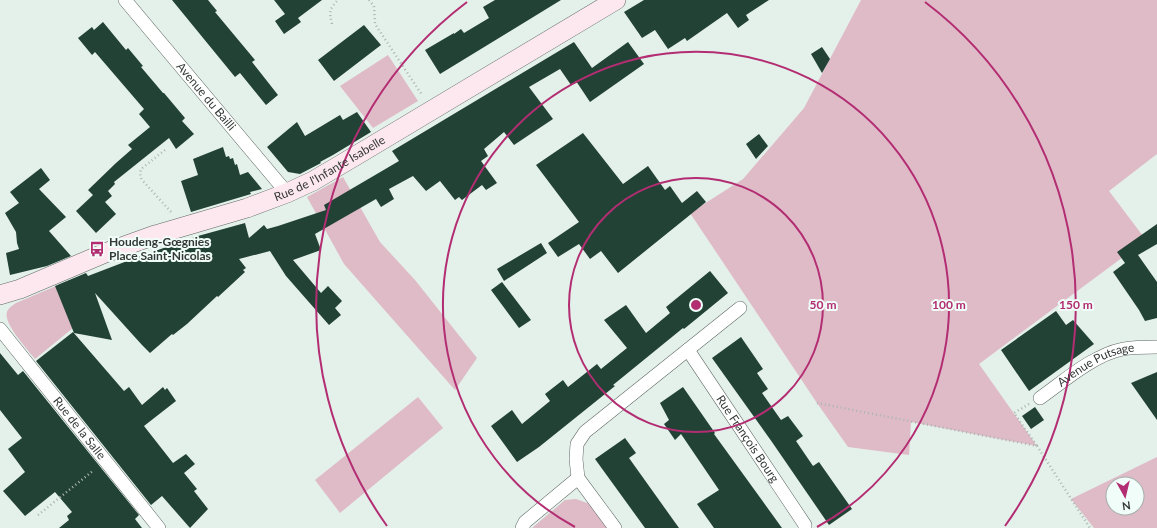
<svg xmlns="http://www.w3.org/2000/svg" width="1157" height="528" viewBox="0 0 1157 528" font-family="Lato,sans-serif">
<rect width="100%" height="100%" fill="#e4f0ea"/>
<path fill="#dfbbc8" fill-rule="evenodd" d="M 861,0 L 1157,0 L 1157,154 L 1109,191 L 1146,240 L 979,364 L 1037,446 L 911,422 L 909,455 L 848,447 L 817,403 L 690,213 L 743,179 L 804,108 Z
M 388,55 L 418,101 L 373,128 L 340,86 Z
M 343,177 L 380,242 L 415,280 L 477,358 L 455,390 L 344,264 L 307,197 Z
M 56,286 L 73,328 L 35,359 C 28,350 3,323 7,312 C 8,308 13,305 16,303 Z
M 418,397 L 443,428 L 340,513 L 315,480 Z
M 1157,457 L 1157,528 L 1094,528 L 1071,499 ZM 1113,484 L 1137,484 L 1137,508 L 1113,508 Z
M 576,499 L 590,504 L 607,528 L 532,528 L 565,500 Z"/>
<path fill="#224235" d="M 172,0 L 208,0 L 217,11 L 215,12 L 255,60 L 252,62 L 278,95 L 266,105 L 240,73 L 235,77 Z
M 274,0 L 322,0 L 298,18 L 301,22 L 284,34 L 275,21 L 285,14 Z
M 495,0 L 561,0 L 440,74 L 425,50 L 454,33 L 454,34 L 461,29 L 464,33 L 489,18 L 483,7 Z
M 644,0 L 769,0 L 746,15 L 749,20 L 738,28 L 727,13 L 687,41 L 685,38 L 668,49 L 655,30 L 642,38 L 624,12 Z
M 103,22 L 126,50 L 128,48 L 143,66 L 141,67 L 163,93 L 164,93 L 185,118 L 182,121 L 194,134 L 176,149 L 169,138 L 114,182 L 115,184 L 108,191 L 112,196 L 105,202 L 116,214 L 96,233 L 76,211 L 93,195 L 88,190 L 116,163 L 132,149 L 128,145 L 150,127 L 139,114 L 144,109 L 95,52 L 92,55 L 78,38 L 92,27 L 94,30 Z
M 364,25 L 381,45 L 334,81 L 318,60 Z
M 574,42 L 592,68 L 628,42 L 644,64 L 590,102 L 576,81 L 571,85 L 560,69 L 529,87 L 553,119 L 514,145 L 504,132 L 484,149 L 488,156 L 481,161 L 497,183 L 486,190 L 482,185 L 462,200 L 459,197 L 455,200 L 440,181 L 426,191 L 413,176 L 389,189 L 394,199 L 381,207 L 376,199 L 315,234 L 321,250 L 293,260 L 321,293 L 328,286 L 342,301 L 335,308 L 341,315 L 329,325 L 286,276 L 270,251 L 239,259 L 246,268 L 243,270 L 245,272 L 218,297 L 217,296 L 187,324 L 173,335 L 172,334 L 150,353 L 142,345 L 95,293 L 112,340 L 74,333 L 55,286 L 86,273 L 88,276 L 135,258 L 198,236 L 245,223 L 249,238 L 264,225 L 267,229 L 278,226 L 326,210 L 324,205 L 399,161 L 392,151 Z
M 822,47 L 830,59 L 822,73 L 811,54 Z
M 357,112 L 371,132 L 333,155 L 320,162 L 321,163 L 300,174 L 288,172 L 267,147 L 297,122 L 305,136 L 340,115 L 343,120 Z
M 583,133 L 623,184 L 648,166 L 665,190 L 670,186 L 682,203 L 697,191 L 706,202 L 618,273 L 601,251 L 590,259 L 579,244 L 558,257 L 548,243 L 579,222 L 536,165 Z
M 759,134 L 768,146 L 756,159 L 746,144 Z
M 223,147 L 226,157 L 229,156 L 230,159 L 233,158 L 235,165 L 237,164 L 240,175 L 248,172 L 262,189 L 250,192 L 251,194 L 191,212 L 181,181 L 198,175 L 193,159 Z
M 41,168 L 50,180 L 39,189 L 66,217 L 49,231 L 71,256 L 47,266 L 10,275 L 6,253 L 19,249 L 17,243 L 16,232 L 5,213 L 19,203 L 10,192 Z
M 1157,224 L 1157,244 L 1138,255 L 1157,282 L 1157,318 L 1145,321 L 1139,310 L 1113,272 L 1125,263 L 1117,252 Z
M 541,243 L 547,253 L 504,281 L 497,269 Z
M 710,271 L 728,293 L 684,329 L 683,328 L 613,385 L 615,386 L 539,447 L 517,462 L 491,426 L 512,410 L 522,424 L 550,401 L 545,394 L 563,380 L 568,387 L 597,364 L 601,369 L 627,348 L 604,320 L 626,305 L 646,333 L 670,313 L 666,307 Z
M 502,282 L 531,320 L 519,328 L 491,290 Z
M 1056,311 L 1066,325 L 1073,320 L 1094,344 L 1029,391 L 1001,350 Z
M 73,332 L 124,391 L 129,387 L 142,405 L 163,387 L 165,390 L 167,388 L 176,401 L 144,426 L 173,463 L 186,454 L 195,464 L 184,473 L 197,489 L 194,491 L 208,509 L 190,528 L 162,496 L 151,505 L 36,361 Z
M 741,337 L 763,369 L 757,373 L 768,389 L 762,393 L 781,420 L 788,416 L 803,436 L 796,441 L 813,466 L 819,462 L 852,509 L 829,525 L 772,442 L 712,358 Z
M 0,353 L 18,375 L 23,371 L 139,515 L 135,519 L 142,528 L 59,528 L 69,520 L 67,516 L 72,512 L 55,492 L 25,516 L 3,491 L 25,472 L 8,449 L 22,438 L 0,410 Z
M 1157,372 L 1157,420 L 1131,383 Z
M 683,387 L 715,433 L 714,434 L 782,528 L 714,528 L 697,504 L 719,490 L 681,434 L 675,440 L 664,424 L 669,420 L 660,403 Z
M 1035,407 L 1044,420 L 1031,429 L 1022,416 Z
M 625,438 L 636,453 L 629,458 L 679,528 L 645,528 L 595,459 Z"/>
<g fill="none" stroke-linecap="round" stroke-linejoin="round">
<g stroke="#606a65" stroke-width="14">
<g id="street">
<path id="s1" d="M 125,0 L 287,193"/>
<path id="s2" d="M 0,329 L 159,528"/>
<path id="s3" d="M 688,350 L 805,525 L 805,528"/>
<path id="s4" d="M 1040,398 C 1064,381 1093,355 1123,349 C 1134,347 1146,347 1157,347"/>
<path d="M 522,528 L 525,522 L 578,478"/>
<path d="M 615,528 L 578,478 L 576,459 L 577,444 L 585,432 L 740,308"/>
</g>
</g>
<g stroke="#606a65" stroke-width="20">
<g id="secondary">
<path id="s5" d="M 0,295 L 20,289 L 105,253 L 155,235 L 247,208 L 287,193 L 313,181 L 362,152 L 616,0"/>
</g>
</g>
<path stroke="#abb5b0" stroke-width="2.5" stroke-dasharray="1 3" stroke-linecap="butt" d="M 369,0 L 374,6 L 375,24 L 422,95
M 332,24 C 329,12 329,9 338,0
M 165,150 L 141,169 C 140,173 140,176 142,180 L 172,213
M 817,403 L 1037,446 L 1090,528
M 1029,404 L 1014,413 L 1037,446
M 38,515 L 94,470"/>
<use href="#street" stroke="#fff" stroke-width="13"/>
<use href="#secondary" stroke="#fde8f0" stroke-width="19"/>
</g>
<g fill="none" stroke="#b32d72" stroke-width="2">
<circle cx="696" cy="305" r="127"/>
<path d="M575 527A253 253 0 1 1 817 527"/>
<path d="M387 526A380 380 0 0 1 467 2M925 2A380 380 0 0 1 1005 526"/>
</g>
<defs>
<g id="bus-bare" transform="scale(1.2)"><path d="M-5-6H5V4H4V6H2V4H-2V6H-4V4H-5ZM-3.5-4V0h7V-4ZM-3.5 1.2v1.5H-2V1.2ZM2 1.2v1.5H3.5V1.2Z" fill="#b32d72" stroke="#f1fdf8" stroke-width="2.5" paint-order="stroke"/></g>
</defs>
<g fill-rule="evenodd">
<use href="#bus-bare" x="97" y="249"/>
</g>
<g text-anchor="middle" stroke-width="4" stroke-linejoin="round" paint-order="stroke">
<g font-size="12" fill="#343937" stroke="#f1fdf8">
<text dy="4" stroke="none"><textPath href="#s1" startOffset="126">Avenue du Bailli</textPath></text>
<text dy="4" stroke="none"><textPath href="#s5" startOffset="354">Rue de l'Infante Isabelle</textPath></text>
<text dy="4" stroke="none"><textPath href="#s4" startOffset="66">Avenue Putsage</textPath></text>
<text dy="4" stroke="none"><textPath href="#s2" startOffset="127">Rue de la Salle</textPath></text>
<text dy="4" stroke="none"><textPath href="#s3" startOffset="107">Rue François Bourg</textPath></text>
</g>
<g font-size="12" font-weight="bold" fill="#343937" stroke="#f1fdf8" text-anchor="start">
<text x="109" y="246">Houdeng-Gœgnies<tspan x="109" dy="14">Place Saint-Nicolas</tspan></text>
</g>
</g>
<circle cx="696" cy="305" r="6" fill="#b32d72" stroke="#f1fdf8" stroke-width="2"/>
<g font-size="12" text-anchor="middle" font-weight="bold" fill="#b32d72" stroke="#f1fdf8" stroke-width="4" stroke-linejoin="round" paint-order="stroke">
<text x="823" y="309">50 m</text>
<text x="949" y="309">100 m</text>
<text x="1076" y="309">150 m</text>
</g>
<g transform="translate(1125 496) rotate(172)"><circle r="19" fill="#f1fdf8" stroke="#a5afab"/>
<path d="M0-3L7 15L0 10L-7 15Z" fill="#b32d72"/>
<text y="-6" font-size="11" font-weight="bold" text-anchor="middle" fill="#343937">N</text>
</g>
</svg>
